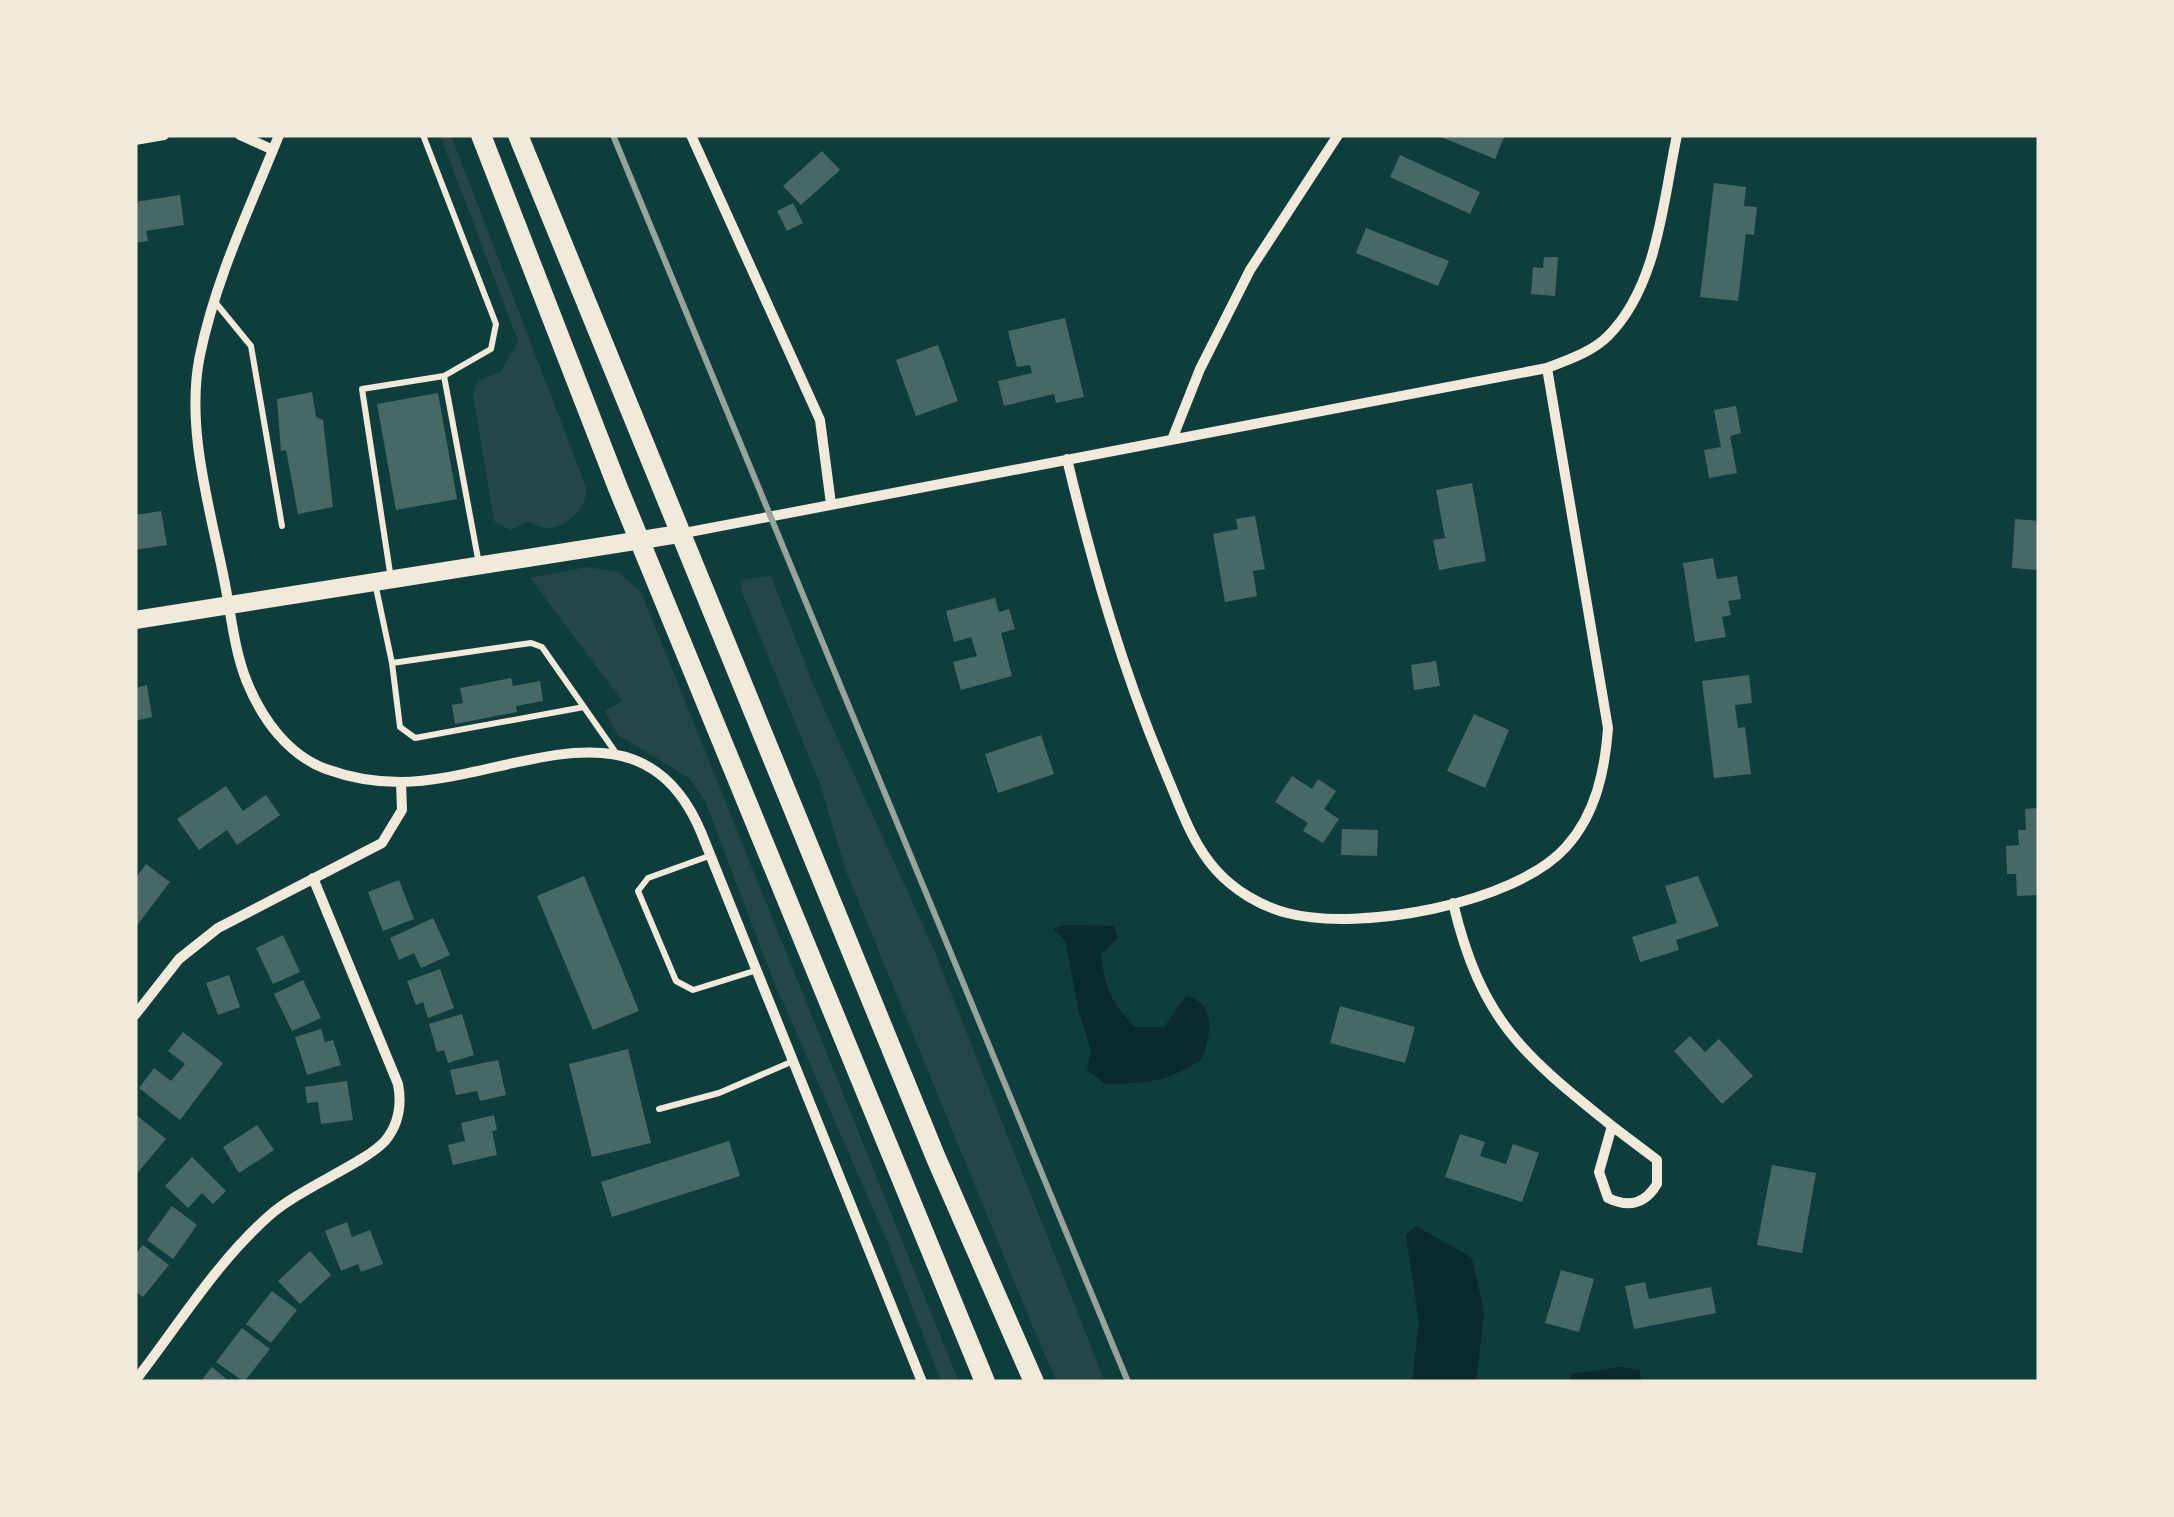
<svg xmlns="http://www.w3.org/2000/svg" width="2174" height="1517" viewBox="0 0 2174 1517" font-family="'PT Sans',sans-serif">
<rect width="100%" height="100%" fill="#0f3d3e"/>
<path fill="#244646" d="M 440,135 L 451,135 L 586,487 C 589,507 563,533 542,527 C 536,526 532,522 526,522 L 510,530 L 494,521 L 473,394 L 477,381 L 501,371 L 518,341 Z
M 587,567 L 619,572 L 642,594 L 959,1382 L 941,1382 L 887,1241 L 772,977 L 705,801 L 689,778 L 618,735 L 605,711 L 622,701 L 530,578 Z
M 771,576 L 815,689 L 932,945 L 1105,1382 L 1057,1382 L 1037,1337 L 846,871 L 820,784 L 742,592 L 740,580 Z"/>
<path fill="#0a2a2b" d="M 1066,925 L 1114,926 L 1118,938 L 1101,954 C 1104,987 1112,1004 1135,1027 L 1164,1027 L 1186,996 C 1216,1001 1212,1038 1201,1060 C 1165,1083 1147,1083 1105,1084 L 1087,1070 L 1091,1050 L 1079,1013 L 1065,940 L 1053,929 Z
M 1416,1226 L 1472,1258 L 1484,1313 L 1476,1382 L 1412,1382 L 1419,1322 L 1406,1235 Z
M 1619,1367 L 1640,1370 L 1641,1382 L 1567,1382 L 1572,1374 Z"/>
<path fill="#486865" d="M 1436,135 L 1505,135 L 1495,159 Z
M 822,151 L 840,170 L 801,205 L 783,186 Z
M 1400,155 L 1480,192 L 1470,214 L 1390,177 Z
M 1714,183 L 1746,187 L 1744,206 L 1757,207 L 1754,235 L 1746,234 L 1738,301 L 1700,297 Z
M 180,195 L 184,225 L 146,231 L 148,241 L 135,243 L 135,202 Z
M 793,203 L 803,223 L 787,231 L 777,211 Z
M 1366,228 L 1449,261 L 1438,286 L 1356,253 Z
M 1544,257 L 1558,257 L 1555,296 L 1531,294 L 1533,267 L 1543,268 Z
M 1065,318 L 1084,397 L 1056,403 L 1054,394 L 1004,406 L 998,381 L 1032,373 L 1030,365 L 1017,367 L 1008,331 Z
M 938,345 L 958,401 L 916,416 L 896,360 Z
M 312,392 L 316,417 L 323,420 L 333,507 L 298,514 L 286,450 L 281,451 L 277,399 Z
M 438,393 L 457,499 L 396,510 L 377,404 Z
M 1736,406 L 1741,433 L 1730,436 L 1737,473 L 1709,478 L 1704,450 L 1721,447 L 1714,410 Z
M 1472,483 L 1486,561 L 1439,570 L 1433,540 L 1445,538 L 1436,490 Z
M 161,511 L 167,545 L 135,550 L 135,515 Z
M 1255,516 L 1265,569 L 1253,571 L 1257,596 L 1225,602 L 1213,534 L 1238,529 L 1236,519 Z
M 2015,519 L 2039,521 L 2039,570 L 2012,568 Z
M 1713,558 L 1717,579 L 1737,576 L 1741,599 L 1728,601 L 1731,615 L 1722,617 L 1726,637 L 1695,642 L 1683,563 Z
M 995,598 L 999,612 L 1009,609 L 1015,629 L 1001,633 L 1012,676 L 961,690 L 953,662 L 977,656 L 971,637 L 954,642 L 946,611 Z
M 1436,661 L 1440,686 L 1414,690 L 1411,665 Z
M 1749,675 L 1752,703 L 1735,705 L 1738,728 L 1745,727 L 1751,774 L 1714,778 L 1702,681 Z
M 511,678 L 513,686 L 540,681 L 543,701 L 516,706 L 517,712 L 455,724 L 452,705 L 463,703 L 460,688 Z
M 147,685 L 152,717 L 135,721 L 135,688 Z
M 1474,714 L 1509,730 L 1485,788 L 1447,771 Z
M 1041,735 L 1054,774 L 998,793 L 985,754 Z
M 1292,776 L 1312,789 L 1318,779 L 1336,791 L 1324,809 L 1339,819 L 1323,843 L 1303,831 L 1308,823 L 1275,802 Z
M 226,786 L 243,811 L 266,795 L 280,815 L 237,845 L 227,830 L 199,850 L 177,819 Z
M 2039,808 L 2039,895 L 2017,896 L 2016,874 L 2007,874 L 2006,846 L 2019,845 L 2018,830 L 2026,830 L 2025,809 Z
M 1342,829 L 1378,830 L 1377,856 L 1341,855 Z
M 146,864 L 170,882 L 135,928 L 135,879 Z
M 584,876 L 639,1011 L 593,1030 L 537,896 Z
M 1698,876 L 1719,926 L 1676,940 L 1679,950 L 1640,962 L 1632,937 L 1677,923 L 1665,886 Z
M 399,880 L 414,919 L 383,931 L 368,892 Z
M 433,918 L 450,955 L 421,968 L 414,953 L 399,960 L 390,938 Z
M 283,935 L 300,972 L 273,984 L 256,948 Z
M 440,969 L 454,1008 L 428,1018 L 423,1002 L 416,1005 L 407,981 Z
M 229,975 L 240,1007 L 218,1015 L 206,983 Z
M 303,980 L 321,1018 L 292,1031 L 274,994 Z
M 1340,1006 L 1415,1027 L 1405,1063 L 1330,1043 Z
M 462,1014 L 474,1055 L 448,1063 L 444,1050 L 437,1052 L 429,1024 Z
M 321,1029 L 325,1042 L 333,1040 L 341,1065 L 307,1075 L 295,1037 Z
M 183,1032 L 223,1063 L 180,1120 L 139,1088 L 154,1068 L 171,1081 L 185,1064 L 168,1051 Z
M 1690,1036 L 1705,1052 L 1719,1039 L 1753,1076 L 1722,1104 L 1674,1051 Z
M 628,1049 L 651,1143 L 592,1157 L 569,1064 Z
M 498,1060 L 506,1095 L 480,1101 L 477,1091 L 456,1095 L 450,1070 Z
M 347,1081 L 353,1120 L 321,1124 L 318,1102 L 307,1103 L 305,1087 Z
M 135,1114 L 166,1139 L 135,1176 Z
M 494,1115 L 497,1130 L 492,1131 L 497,1155 L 453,1165 L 448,1145 L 465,1141 L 461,1123 Z
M 257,1125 L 274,1150 L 239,1173 L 223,1147 Z
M 1460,1134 L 1485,1142 L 1480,1156 L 1506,1164 L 1513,1144 L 1539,1153 L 1522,1202 L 1445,1177 Z
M 729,1141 L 740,1176 L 612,1217 L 601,1182 Z
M 192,1157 L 226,1191 L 213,1204 L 202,1193 L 188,1208 L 165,1186 Z
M 1772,1165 L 1816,1173 L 1802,1253 L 1757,1245 Z
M 172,1206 L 197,1225 L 173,1259 L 147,1240 Z
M 347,1222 L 352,1237 L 370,1230 L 383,1264 L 361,1272 L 358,1264 L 341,1271 L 325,1231 Z
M 143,1245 L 169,1265 L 143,1297 L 135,1291 L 135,1255 Z
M 310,1251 L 331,1275 L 300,1304 L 278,1281 Z
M 1561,1270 L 1594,1279 L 1579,1332 L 1545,1323 Z
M 1645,1282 L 1649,1299 L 1711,1287 L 1716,1313 L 1634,1329 L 1625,1286 Z
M 272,1291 L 297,1310 L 271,1343 L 246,1324 Z
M 242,1328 L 270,1349 L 244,1382 L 216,1362 Z
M 212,1367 L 230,1382 L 200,1382 Z"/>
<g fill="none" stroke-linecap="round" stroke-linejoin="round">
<path stroke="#f1e9da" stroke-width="6" d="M 423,135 L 496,324 L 491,349 L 444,376
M 215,302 L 251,346 L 282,526
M 391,579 L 362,389 L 444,376 L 479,564
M 375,583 L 392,663 L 531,643 L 542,647 L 616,753
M 392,663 L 400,727 L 415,738 L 584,707
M 709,856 L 648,878 L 638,891 L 676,981 L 693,990 L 754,971
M 659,1109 L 719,1093 L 791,1062"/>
<path stroke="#f1e9da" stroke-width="10" d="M 240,135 L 273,150
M 279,135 C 250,208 216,277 200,355 C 185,427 210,508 224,579 C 231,613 234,650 247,682 C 262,719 288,755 326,769 C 348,777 376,782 400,782 C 510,781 641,690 701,832 L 922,1382
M 691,135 L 820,420 L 831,504
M 135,140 L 164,135
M 1173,437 L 1200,369 L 1250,270 L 1338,135
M 1067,459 C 1093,568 1123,672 1167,776 C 1181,809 1192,843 1216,870 C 1234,890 1260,906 1287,913 C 1359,932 1515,904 1566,847 C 1596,814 1605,770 1608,728 L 1547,368
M 679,534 L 1547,368 C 1568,360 1592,352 1608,336 C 1658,286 1663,201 1677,135
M 1453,903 C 1481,1020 1522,1054 1612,1126 L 1599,1172 L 1608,1198 C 1629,1208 1645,1204 1657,1184 L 1657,1160 L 1612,1126
M 135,1015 L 179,959 L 218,928 L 382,843 L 402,810 L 401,782
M 135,1381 C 178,1326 217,1261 270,1215 C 299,1189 365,1163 385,1141 C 399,1124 402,1105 398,1084 L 313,878"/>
<path stroke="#f1e9da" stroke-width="18" d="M 135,620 L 679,534"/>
<path stroke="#f1e9da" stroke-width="20" d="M 481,135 L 618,488 L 985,1382
M 518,135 L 936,1158 L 1034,1382"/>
<path stroke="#97a49c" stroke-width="6" d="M 613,135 L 1128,1382"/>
</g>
<rect width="2174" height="1517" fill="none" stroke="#f1e9da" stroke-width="275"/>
</svg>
